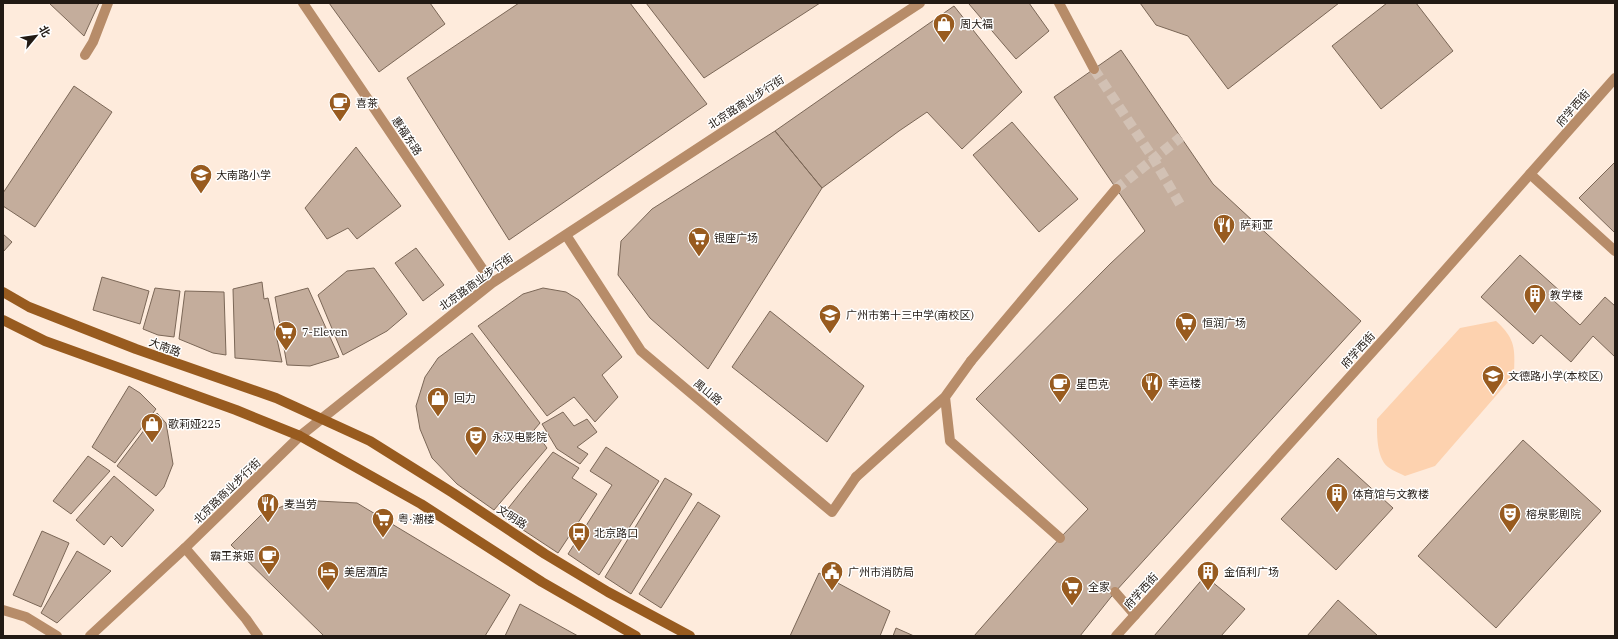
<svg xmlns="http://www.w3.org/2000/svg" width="1618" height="639" viewBox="0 0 1618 639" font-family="'IBM Plex Serif','Noto Sans SC',serif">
<rect width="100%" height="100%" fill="#feebdc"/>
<path fill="#fdd2af" d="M 1496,321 C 1516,339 1515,349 1514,375 L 1435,466 L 1405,476 C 1400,473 1393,471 1388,467 C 1376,457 1377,433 1377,419 L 1460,328 Z"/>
<path fill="#c4ad9c" stroke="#7b6757" d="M 49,3 L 99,3 L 84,36 Z
M 329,3 L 430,3 L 445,24 L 379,72 Z
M 519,3 L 630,3 L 707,104 L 509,240 L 407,78 Z
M 646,3 L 820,3 L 704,78 Z
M 971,3 L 1029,3 L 1049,31 L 1016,59 L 969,4 Z
M 1140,3 L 1339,3 L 1228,89 L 1188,36 L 1156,25 Z
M 1387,3 L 1416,3 L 1453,51 L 1381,109 L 1332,46 Z
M 954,6 L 1022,92 L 962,149 L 927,112 L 899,131 L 822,188 L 775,131 Z
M 1121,50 L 1213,184 L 1361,321 L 1115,592 L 1080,636 L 974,636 L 1060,538 L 1088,509 L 976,399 L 1110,264 L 1145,231 L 1054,97 Z
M 74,86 L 112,112 L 35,227 L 3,206 L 3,193 Z
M 1012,122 L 1078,199 L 1039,232 L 973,155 Z
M 775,131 L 822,188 L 708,369 L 650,318 L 618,275 L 621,241 L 652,209 Z
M 356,147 L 401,206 L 357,239 L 348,228 L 327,239 L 305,208 Z
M 1615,162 L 1615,231 L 1614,232 L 1579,198 Z
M 3,234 L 12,242 L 3,252 Z
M 416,248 L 444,285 L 423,301 L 395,263 Z
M 1520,255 L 1561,292 L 1553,300 L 1580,325 L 1605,297 L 1615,306 L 1615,357 L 1593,336 L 1571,362 L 1541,335 L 1533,344 L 1481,297 Z
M 374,268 L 407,314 L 387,331 L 343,355 L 318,295 L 347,271 Z
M 102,277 L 149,291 L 140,324 L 93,310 Z
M 262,282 L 264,299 L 268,298 L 282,362 L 235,358 L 233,289 Z
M 155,288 L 180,291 L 174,337 L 158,335 L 143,329 Z
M 308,288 L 339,357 L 310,366 L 287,365 L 275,297 Z
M 543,288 L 566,292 L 579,300 L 622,357 L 602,375 L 618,397 L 595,422 L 574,397 L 547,416 L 478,326 L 523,294 Z
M 185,291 L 224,292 L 226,355 L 213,353 L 179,339 Z
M 770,311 L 864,386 L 827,442 L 732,367 Z
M 472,333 L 540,423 L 534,430 L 547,448 L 494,510 L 457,484 L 432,458 L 420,429 L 416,406 L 425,377 L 438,358 Z
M 129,386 L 140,393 L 156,409 L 115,463 L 92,447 Z
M 563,412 L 574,426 L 587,419 L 597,432 L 577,447 L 588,454 L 580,464 L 557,449 L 542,424 Z
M 157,413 L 166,423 L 173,464 L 164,487 L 156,496 L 117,466 Z
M 1523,440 L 1601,511 L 1496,628 L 1418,556 Z
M 606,447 L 659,481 L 599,575 L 568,554 L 612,485 L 590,471 Z
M 553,452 L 579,468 L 572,478 L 597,494 L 558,553 L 502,516 Z
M 88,456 L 110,471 L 71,514 L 53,501 Z
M 1338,458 L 1393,508 L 1336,570 L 1281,519 Z
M 114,476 L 154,510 L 122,547 L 111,536 L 104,545 L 76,520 Z
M 665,478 L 692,494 L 631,594 L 605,577 Z
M 298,500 L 357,503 L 510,595 L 485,636 L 324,636 L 231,545 L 261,515 Z
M 698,502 L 720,516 L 661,608 L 639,594 Z
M 42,531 L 69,543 L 41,607 L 13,595 Z
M 77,551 L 111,571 L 57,623 L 41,613 Z
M 819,573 L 890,611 L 880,636 L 790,636 Z
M 1205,576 L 1245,609 L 1221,636 L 1154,636 Z
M 1338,600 L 1378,636 L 1307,636 Z
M 520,604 L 578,636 L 505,636 Z
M 896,628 L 914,636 L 893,636 Z"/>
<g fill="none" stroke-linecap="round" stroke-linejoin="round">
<path stroke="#d2c1b4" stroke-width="10" stroke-dasharray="10 5" stroke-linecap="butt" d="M 1094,69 L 1153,158 L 1181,206
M 1116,189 L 1181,137"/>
<path stroke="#b78c69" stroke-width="10" d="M 85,55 L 93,42 L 108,3
M 1530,174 L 1615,251
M 945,397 L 950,441 L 1060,538
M 856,477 L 945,397 L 971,361
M 185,548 L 246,619 L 258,636
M 1115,592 L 1135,615
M 3,610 L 26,617 L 57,636"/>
<path stroke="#b78c69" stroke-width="10" d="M 303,3 L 492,283
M 1059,3 L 1094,69
M 566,235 L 641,351 L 832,512 L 856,477
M 971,361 L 1116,189
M 90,636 L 185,548 L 300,436 L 492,283 L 920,3
M 1116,636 L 1393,329 L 1615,78"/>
<path stroke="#985b1f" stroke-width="10" d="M 3,292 L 29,307 L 136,349 L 276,398 L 370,441 L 453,493 L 545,554 L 608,592 L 690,636
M 3,320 L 45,341 L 236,410 L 300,436 L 421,504 L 542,582 L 636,636"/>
</g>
<defs>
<g id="shop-pin" transform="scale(1.15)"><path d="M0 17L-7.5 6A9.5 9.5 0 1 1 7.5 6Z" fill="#985b1f" stroke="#fff"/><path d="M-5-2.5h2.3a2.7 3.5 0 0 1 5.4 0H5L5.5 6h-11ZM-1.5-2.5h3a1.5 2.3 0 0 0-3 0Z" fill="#fff"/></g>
<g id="cafe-pin" transform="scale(1.15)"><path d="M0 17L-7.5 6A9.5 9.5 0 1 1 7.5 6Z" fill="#985b1f" stroke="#fff"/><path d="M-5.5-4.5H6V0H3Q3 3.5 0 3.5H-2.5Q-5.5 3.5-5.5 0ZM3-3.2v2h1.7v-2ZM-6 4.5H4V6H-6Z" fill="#fff"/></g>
<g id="school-pin" transform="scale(1.15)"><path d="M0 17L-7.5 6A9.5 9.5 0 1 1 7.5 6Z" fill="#985b1f" stroke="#fff"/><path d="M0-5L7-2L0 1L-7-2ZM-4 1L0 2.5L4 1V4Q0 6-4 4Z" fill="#fff"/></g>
<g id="restaurant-pin" transform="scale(1.15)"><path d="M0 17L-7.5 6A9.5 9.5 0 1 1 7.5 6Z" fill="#985b1f" stroke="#fff"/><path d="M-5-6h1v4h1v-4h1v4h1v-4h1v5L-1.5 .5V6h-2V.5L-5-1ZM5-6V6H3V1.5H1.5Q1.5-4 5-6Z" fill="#fff"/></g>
<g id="supermarket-pin" transform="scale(1.15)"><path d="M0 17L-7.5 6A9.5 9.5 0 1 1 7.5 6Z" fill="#985b1f" stroke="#fff"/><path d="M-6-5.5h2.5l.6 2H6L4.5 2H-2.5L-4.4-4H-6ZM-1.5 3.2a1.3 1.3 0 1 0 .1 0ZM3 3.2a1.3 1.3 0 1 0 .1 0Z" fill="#fff"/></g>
<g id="building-pin" transform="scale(1.15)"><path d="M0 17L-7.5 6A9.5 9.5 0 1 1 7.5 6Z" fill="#985b1f" stroke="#fff"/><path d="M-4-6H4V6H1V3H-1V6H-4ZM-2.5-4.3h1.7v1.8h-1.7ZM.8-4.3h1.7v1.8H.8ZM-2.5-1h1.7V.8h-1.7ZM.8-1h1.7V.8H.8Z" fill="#fff"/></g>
<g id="theatre-pin" transform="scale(1.15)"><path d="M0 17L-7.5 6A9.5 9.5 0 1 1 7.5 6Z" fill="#985b1f" stroke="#fff"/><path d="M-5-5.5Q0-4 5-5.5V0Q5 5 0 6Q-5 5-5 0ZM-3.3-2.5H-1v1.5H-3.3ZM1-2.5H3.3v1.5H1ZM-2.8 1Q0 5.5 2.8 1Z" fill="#fff"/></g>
<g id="bus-pin" transform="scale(1.15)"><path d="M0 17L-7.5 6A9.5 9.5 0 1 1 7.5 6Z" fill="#985b1f" stroke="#fff"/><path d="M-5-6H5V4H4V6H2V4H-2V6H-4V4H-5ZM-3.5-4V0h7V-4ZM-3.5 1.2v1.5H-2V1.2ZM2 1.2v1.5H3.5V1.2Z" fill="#fff"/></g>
<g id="hotel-pin" transform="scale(1.15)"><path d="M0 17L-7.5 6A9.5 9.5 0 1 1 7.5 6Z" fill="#985b1f" stroke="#fff"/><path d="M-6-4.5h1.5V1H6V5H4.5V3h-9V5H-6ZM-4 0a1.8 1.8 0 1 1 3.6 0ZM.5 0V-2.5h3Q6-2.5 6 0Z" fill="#fff"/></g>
<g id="civic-pin" transform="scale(1.15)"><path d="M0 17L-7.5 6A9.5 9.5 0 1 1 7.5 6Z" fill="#985b1f" stroke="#fff"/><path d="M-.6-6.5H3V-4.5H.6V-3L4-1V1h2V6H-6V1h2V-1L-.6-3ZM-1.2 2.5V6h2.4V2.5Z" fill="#fff"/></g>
</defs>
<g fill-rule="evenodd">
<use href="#shop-pin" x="944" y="24"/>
<use href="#cafe-pin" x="340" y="103"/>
<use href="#school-pin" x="201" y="175"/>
<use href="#restaurant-pin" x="1224" y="225"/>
<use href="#supermarket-pin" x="699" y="238"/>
<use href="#building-pin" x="1535" y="295"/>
<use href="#school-pin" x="830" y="315"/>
<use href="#supermarket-pin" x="1186" y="323"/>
<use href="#supermarket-pin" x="286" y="332"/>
<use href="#school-pin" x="1493" y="376"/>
<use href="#restaurant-pin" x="1152" y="383"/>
<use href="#cafe-pin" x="1060" y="384"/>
<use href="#shop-pin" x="438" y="398"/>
<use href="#shop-pin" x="152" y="424"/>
<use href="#theatre-pin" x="476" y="437"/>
<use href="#building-pin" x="1337" y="494"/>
<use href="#restaurant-pin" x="268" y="504"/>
<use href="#theatre-pin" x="1510" y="514"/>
<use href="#supermarket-pin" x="383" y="519"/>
<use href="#bus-pin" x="579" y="533"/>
<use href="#cafe-pin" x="269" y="556"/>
<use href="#hotel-pin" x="328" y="572"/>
<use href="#civic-pin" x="832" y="572"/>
<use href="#building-pin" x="1208" y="572"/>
<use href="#supermarket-pin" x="1072" y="587"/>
</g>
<g text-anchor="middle" stroke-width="3" stroke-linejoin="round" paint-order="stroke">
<g font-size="11" fill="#221a14" stroke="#fff" text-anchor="start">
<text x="960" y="28">周大福</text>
<text x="356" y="107">喜茶</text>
<text x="216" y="179">大南路小学</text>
<text x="1240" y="229">萨莉亚</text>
<text x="714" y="242">银座广场</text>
<text x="1550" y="299">教学楼</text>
<text x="846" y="319">广州市第十三中学(南校区)</text>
<text x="1202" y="327">恒润广场</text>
<text x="302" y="336">7-Eleven</text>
<text x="1508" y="380">文德路小学(本校区)</text>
<text x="1168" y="387">幸运楼</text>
<text x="1076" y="388">星巴克</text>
<text x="454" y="402">回力</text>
<text x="168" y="428">歌莉娅225</text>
<text x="492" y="441">永汉电影院</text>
<text x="1352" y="498">体育馆与文教楼</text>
<text x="284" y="508">麦当劳</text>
<text x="1526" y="518">榕泉影剧院</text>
<text x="398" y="523">粤·潮楼</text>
<text x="594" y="537">北京路口</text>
<text x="254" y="560" text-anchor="end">霸王茶姬</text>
<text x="344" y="576">美居酒店</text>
<text x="848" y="576">广州市消防局</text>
<text x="1224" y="576">金佰利广场</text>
<text x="1088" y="591">全家</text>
</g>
<g font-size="11" fill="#221a14" stroke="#fff">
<text transform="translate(746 102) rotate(-33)" y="4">北京路商业步行街</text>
<text transform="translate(1573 108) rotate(-49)" y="4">府学西街</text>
<text transform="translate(407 136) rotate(56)" y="4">惠福东路</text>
<text transform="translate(476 282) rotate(-36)" y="4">北京路商业步行街</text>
<text transform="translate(165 347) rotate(20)" y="4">大南路</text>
<text transform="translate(1358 350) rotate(-48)" y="4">府学西街</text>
<text transform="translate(708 392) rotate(40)" y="4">禺山路</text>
<text transform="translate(227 491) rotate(-44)" y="4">北京路商业步行街</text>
<text transform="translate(512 517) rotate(33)" y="4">文明路</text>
<text transform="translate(1141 591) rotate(-48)" y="4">府学西街</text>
</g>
</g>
<rect width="1618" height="639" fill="none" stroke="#221a14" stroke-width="8"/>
<g transform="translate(36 36) rotate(61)" stroke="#ffffff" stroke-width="3" paint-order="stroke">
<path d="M0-3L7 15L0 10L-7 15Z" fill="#221a14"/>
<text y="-6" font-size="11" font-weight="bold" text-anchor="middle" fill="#221a14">北</text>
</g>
</svg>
